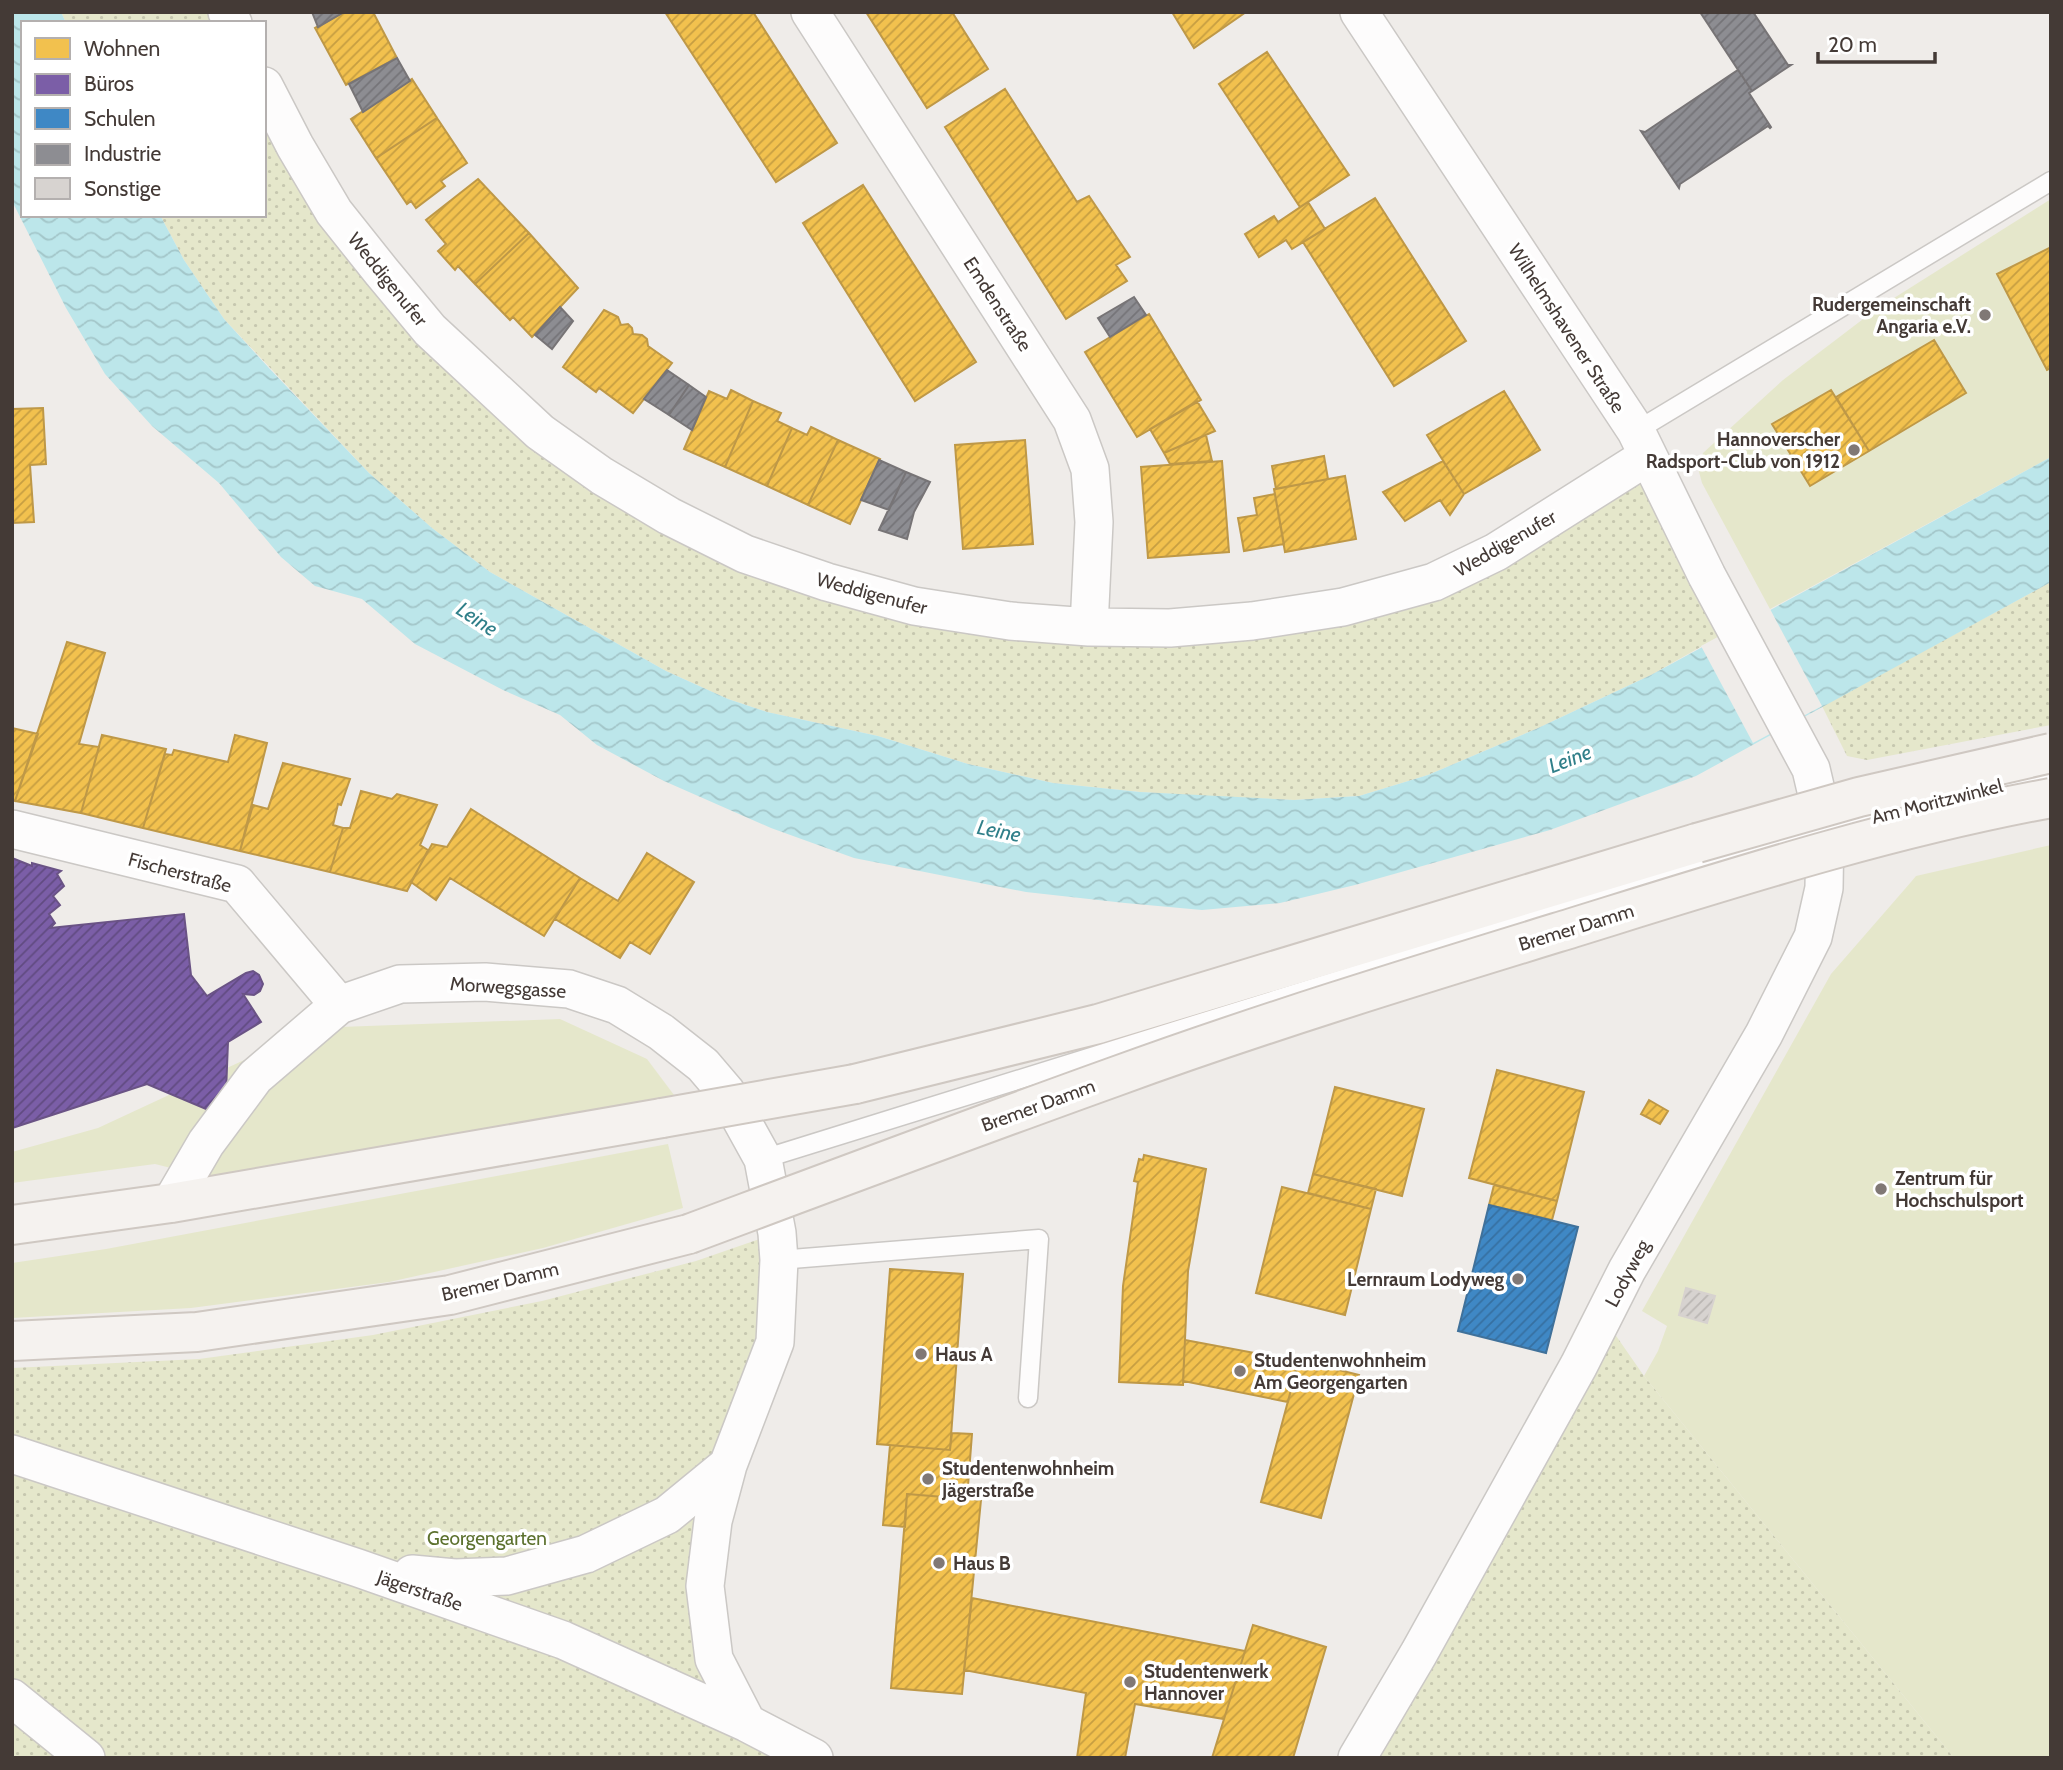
<svg xmlns="http://www.w3.org/2000/svg" width="2063" height="1770" viewBox="0 0 2063 1770" font-family="Cabin,sans-serif">
<defs>
<pattern id="park-dots" width="8" height="8" patternUnits="userSpaceOnUse" patternTransform="scale(1.75)"><rect width="8" height="8" fill="#e5e7cb"/><path d="M2 2h.1M6 6h.1" fill="none" stroke="#c6c7af" stroke-width="1.8" stroke-linecap="round"/></pattern>
<pattern id="water-waves" width="16" height="10" patternUnits="userSpaceOnUse" patternTransform="scale(1.75)"><rect width="16" height="10" fill="#bce6ea"/><path d="M0 5q4-4 8 0t8 0" fill="none" stroke="#a3c6c9"/></pattern>
<pattern id="homes-hatch" width="6" height="6" patternUnits="userSpaceOnUse" patternTransform="scale(1.75)"><rect width="6" height="6" fill="#f2c14e"/><path d="M-1 1l2-2M0 6l6-6M5 7l2-2" fill="none" stroke="#c69e42"/></pattern>
<pattern id="offices-hatch" width="6" height="6" patternUnits="userSpaceOnUse" patternTransform="scale(1.75)"><rect width="6" height="6" fill="#7b5ea7"/><path d="M-1 1l2-2M0 6l6-6M5 7l2-2" fill="none" stroke="#614b81"/></pattern>
<pattern id="schools-hatch" width="6" height="6" patternUnits="userSpaceOnUse" patternTransform="scale(1.75)"><rect width="6" height="6" fill="#3f88c5"/><path d="M-1 1l2-2M0 6l6-6M5 7l2-2" fill="none" stroke="#3670a1"/></pattern>
<pattern id="industry-hatch" width="6" height="6" patternUnits="userSpaceOnUse" patternTransform="scale(1.75)"><rect width="6" height="6" fill="#8d8d92"/><path d="M-1 1l2-2M0 6l6-6M5 7l2-2" fill="none" stroke="#757478"/></pattern>
<pattern id="building-hatch" width="6" height="6" patternUnits="userSpaceOnUse" patternTransform="scale(1.75)"><rect width="6" height="6" fill="#d7d3d0"/><path d="M-1 1l2-2M0 6l6-6M5 7l2-2" fill="none" stroke="#bab6b3"/></pattern>
</defs>
<rect width="100%" height="100%" fill="#efece9"/>
<path fill="#e5e7cb" d="M 2051,199 L 2051,457 L 1770,609 L 1702,483 L 1698,468 L 1703,453 L 1783,380 L 1875,310 Z
M 2051,845 L 2051,1758 L 1954,1758 L 1644,1376 L 1658,1351 L 1667,1326 L 1642,1311 L 1831,974 L 1911,882 L 1916,876 Z
M 560,1019 L 647,1059 L 674,1095 L 215,1179 L 155,1164 L 12,1183 L 12,1152 L 98,1128 L 313,1028 Z
M 668,1144 L 683,1208 L 543,1248 L 389,1282 L 191,1308 L 12,1318 L 12,1263 L 106,1249 Z"/>
<path fill="url(#park-dots)" d="M 61,12 L 227,12 L 233,23 L 66,23 Z
M 264,86 L 295,146 L 490,385 L 745,554 L 1089,627 L 1434,582 L 1648,456 L 1734,628 L 1651,675 L 1536,729 L 1428,775 L 1359,796 L 1294,800 L 1223,797 L 1140,792 L 1053,783 L 968,764 L 878,736 L 767,712 L 728,699 L 666,671 L 490,572 L 432,528 L 369,473 L 224,319 L 184,260 L 160,215 L 264,215 Z
M 2051,582 L 2051,725 L 1867,760 L 1847,756 L 1822,706 Z
M 777,1233 L 779,1260 L 705,1587 L 747,1722 L 814,1758 L 12,1758 L 12,1368 L 199,1359 L 373,1335 L 542,1301 L 696,1261 Z
M 1603,1317 L 1644,1376 L 1954,1758 L 1361,1758 Z"/>
<path fill="url(#water-waves)" d="M 12,12 L 61,12 L 66,23 L 23,23 L 23,215 L 160,215 L 184,260 L 224,319 L 268,367 L 369,473 L 432,528 L 490,572 L 666,671 L 728,699 L 767,712 L 878,736 L 968,764 L 1053,783 L 1140,792 L 1294,800 L 1359,796 L 1428,775 L 1536,729 L 1651,675 L 2051,457 L 2051,582 L 1696,776 L 1550,830 L 1355,885 L 1280,903 L 1202,910 L 1125,903 L 1026,892 L 854,858 L 771,828 L 664,781 L 597,745 L 560,715 L 503,690 L 415,644 L 362,599 L 315,586 L 281,557 L 219,483 L 152,426 L 105,374 L 66,308 L 12,201 Z"/>
<path fill="#efece9" d="M 1770,609 L 1822,706 L 1753,743 L 1701,646 Z"/>
<path fill="url(#homes-hatch)" stroke="#be9847" stroke-width="2" d="M 344,12 L 373,12 L 397,58 L 346,85 L 315,28 Z
M 665,12 L 753,12 L 837,143 L 776,182 Z
M 866,12 L 952,12 L 988,69 L 927,108 Z
M 1172,12 L 1246,12 L 1194,48 Z
M 1267,52 L 1349,175 L 1300,207 L 1219,84 Z
M 412,79 L 437,118 L 376,158 L 351,119 Z
M 1005,89 L 1077,202 L 1089,196 L 1130,257 L 1116,265 L 1127,281 L 1066,319 L 945,127 Z
M 437,118 L 467,163 L 441,181 L 445,186 L 416,208 L 411,201 L 407,204 L 376,158 Z
M 478,179 L 529,233 L 475,284 L 458,266 L 455,270 L 438,251 L 446,244 L 426,220 Z
M 863,185 L 976,362 L 915,401 L 803,223 Z
M 1375,198 L 1466,341 L 1394,386 L 1303,242 Z
M 1308,202 L 1325,229 L 1292,249 L 1286,240 L 1259,257 L 1245,234 L 1274,216 L 1278,222 Z
M 529,233 L 578,288 L 532,337 L 513,317 L 510,320 L 475,284 Z
M 2051,247 L 2051,368 L 2047,370 L 1997,274 Z
M 604,310 L 618,317 L 621,325 L 628,324 L 632,328 L 633,334 L 642,335 L 647,339 L 648,346 L 672,363 L 633,413 L 599,388 L 596,392 L 563,367 Z
M 1149,314 L 1201,400 L 1137,437 L 1085,352 Z
M 1934,340 L 1966,393 L 1869,451 L 1836,397 Z
M 731,390 L 753,401 L 725,467 L 684,449 L 709,391 L 727,399 Z
M 1831,390 L 1869,451 L 1810,486 L 1772,424 Z
M 1504,391 L 1540,450 L 1464,494 L 1427,435 Z
M 753,401 L 781,413 L 777,421 L 792,428 L 767,486 L 725,467 Z
M 1197,401 L 1215,431 L 1164,453 L 1150,429 Z
M 43,408 L 46,464 L 30,465 L 34,522 L 12,523 L 12,409 Z
M 811,427 L 838,440 L 808,505 L 767,486 L 792,428 L 807,435 Z
M 1206,435 L 1212,461 L 1170,464 L 1164,453 Z
M 838,440 L 880,459 L 850,524 L 808,505 Z
M 1025,440 L 1033,544 L 963,549 L 955,445 Z
M 1324,456 L 1328,479 L 1276,489 L 1272,466 Z
M 1222,461 L 1229,552 L 1148,558 L 1141,467 Z
M 1443,461 L 1464,494 L 1450,515 L 1440,500 L 1405,521 L 1383,492 Z
M 1345,476 L 1356,539 L 1285,552 L 1274,489 Z
M 1275,494 L 1284,544 L 1244,551 L 1238,518 L 1257,515 L 1254,498 Z
M 67,642 L 105,653 L 79,744 L 99,747 L 81,813 L 15,801 Z
M 12,728 L 38,734 L 15,801 L 12,800 Z
M 102,735 L 166,749 L 143,828 L 81,813 Z
M 235,735 L 267,743 L 240,851 L 143,828 L 165,754 L 172,755 L 174,750 L 228,762 Z
M 283,763 L 350,779 L 341,805 L 338,804 L 333,825 L 343,828 L 330,872 L 240,851 L 253,805 L 268,809 Z
M 361,791 L 392,799 L 397,794 L 437,805 L 420,845 L 428,850 L 407,891 L 330,872 L 343,828 L 350,828 Z
M 471,809 L 580,878 L 544,936 L 450,878 L 436,900 L 411,882 L 432,844 L 447,847 Z
M 647,853 L 694,882 L 650,954 L 630,942 L 620,958 L 555,919 L 580,878 L 618,901 Z
M 1497,1070 L 1584,1092 L 1557,1201 L 1469,1178 Z
M 1335,1087 L 1424,1109 L 1402,1196 L 1313,1174 Z
M 1649,1100 L 1668,1111 L 1660,1124 L 1641,1114 Z
M 1144,1155 L 1206,1169 L 1188,1271 L 1183,1385 L 1119,1382 L 1123,1286 L 1138,1182 L 1134,1181 L 1139,1159 L 1143,1160 Z
M 1313,1174 L 1376,1189 L 1371,1209 L 1308,1193 Z
M 1494,1185 L 1557,1201 L 1552,1220 L 1489,1205 Z
M 1282,1187 L 1371,1209 L 1345,1315 L 1256,1293 Z
M 890,1269 L 963,1274 L 950,1450 L 877,1444 Z
M 1185,1340 L 1298,1361 L 1288,1402 L 1183,1381 Z
M 1299,1360 L 1359,1375 L 1321,1518 L 1261,1502 Z
M 952,1433 L 972,1434 L 967,1499 L 907,1494 L 905,1527 L 883,1525 L 890,1445 L 950,1450 Z
M 907,1494 L 981,1500 L 962,1694 L 891,1688 Z
M 972,1598 L 1245,1651 L 1224,1719 L 1135,1704 L 1125,1758 L 1077,1758 L 1086,1693 L 964,1670 Z
M 1253,1625 L 1326,1647 L 1293,1758 L 1212,1758 Z"/>
<path fill="url(#offices-hatch)" stroke="#6a5385" stroke-width="2" d="M 12,858 L 32,866 L 32,863 L 61,871 L 57,874 L 64,886 L 53,896 L 60,905 L 49,914 L 55,923 L 50,928 L 184,914 L 191,975 L 207,996 L 246,973 L 253,971 L 259,975 L 263,984 L 260,991 L 254,995 L 243,994 L 261,1022 L 228,1042 L 225,1117 L 147,1084 L 12,1128 Z"/>
<path fill="url(#schools-hatch)" stroke="#40719a" stroke-width="2" d="M 1489,1205 L 1578,1227 L 1546,1353 L 1458,1331 Z"/>
<path fill="url(#industry-hatch)" stroke="#777476" stroke-width="2" d="M 312,12 L 344,12 L 318,27 Z
M 1700,12 L 1753,12 L 1788,65 L 1791,65 L 1752,91 Z
M 397,58 L 410,81 L 363,112 L 349,84 Z
M 1738,70 L 1752,91 L 1749,93 L 1771,127 L 1770,128 L 1768,126 L 1680,184 L 1679,188 L 1641,131 L 1645,132 Z
M 1134,297 L 1146,315 L 1110,337 L 1098,318 Z
M 560,307 L 573,321 L 552,349 L 535,335 Z
M 667,370 L 689,385 L 669,415 L 644,399 Z
M 689,385 L 706,397 L 692,430 L 669,415 Z
M 879,460 L 906,472 L 889,510 L 861,500 Z
M 906,472 L 930,482 L 914,512 L 907,539 L 879,530 Z"/>
<path fill="url(#building-hatch)" stroke="#d7d2cf" stroke-width="2" d="M 1686,1288 L 1715,1296 L 1707,1323 L 1679,1315 Z"/>
<g fill="none" stroke-linecap="round" stroke-linejoin="round">
<g stroke="#cbc8c5" stroke-width="21">
<path id="lane" d="M 1636,431 L 2051,181
M 763,1159 L 1825,829
M 779,1260 L 1039,1239 L 1028,1398"/>
</g>
<g stroke="#cbc8c5" stroke-width="40">
<path id="street" d="M 227,12 L 233,23
M 810,12 L 1072,420 L 1090,469 L 1094,522 L 1089,627
M 264,86 L 295,146 L 334,212 L 381,271 L 430,330 L 540,432 L 602,476 L 669,516 L 745,554 L 827,582 L 914,606 L 1010,621 L 1089,627 L 1170,628 L 1252,621 L 1343,607 L 1434,582 L 1496,552 L 1648,456
M 12,829 L 237,884 L 339,1005
M 1825,829 L 1975,790 L 2051,775
M 171,1203 L 206,1143 L 255,1077 L 339,1005 L 400,984 L 485,982 L 569,989 L 617,1005 L 661,1032 L 703,1065 L 726,1092 L 763,1159 L 777,1233 L 779,1260 L 775,1342 L 728,1465 L 713,1521 L 705,1586 L 714,1659 L 747,1723
M 12,1454 L 358,1568 L 563,1640 L 747,1723 L 814,1758
M 412,1574 L 455,1578 L 507,1576 L 586,1554 L 667,1515 L 728,1465
M 12,1698 L 86,1758
M 1357,1758 L 1419,1653 L 1579,1365 L 1627,1270 L 1764,1034 L 1813,937 L 1824,888 L 1825,829 L 1811,769 L 1707,576 L 1636,431 L 1359,12"/>
</g>
<g stroke="#cfc8c2" stroke-width="42">
<path id="secondary" d="M 855,1084 L 1098,1024 L 1697,843
M 12,1225 L 171,1203 L 662,1118
M 12,1341 L 197,1332 L 450,1295 L 689,1234"/>
</g>
<use href="#lane" stroke="#fdfcfc" stroke-width="18"/>
<use href="#street" stroke="#fdfcfc" stroke-width="37"/>
<use href="#secondary" stroke="#f5f2ef" stroke-width="38"/>
<g stroke="#cfc8c2" stroke-width="42" stroke-linecap="butt">
<path id="secondary-bridge" d="M 1697,843 L 1859,797 L 2051,753
M 662,1118 L 855,1084
M 689,1234 C 831,1181 972,1128 1114,1077 C 1265,1022 1419,975 1572,928 C 1730,879 1888,828 2051,798"/>
</g>
<use href="#secondary-bridge" stroke="#f5f2ef" stroke-width="38"/>
</g>
<g fill="#807875" stroke="#fff" stroke-width="2.5">
<circle cx="1985" cy="315" r="7"/>
<circle cx="1854" cy="450" r="7"/>
<circle cx="1881" cy="1189" r="7"/>
<circle cx="1518" cy="1279" r="7"/>
<circle cx="921" cy="1354" r="7"/>
<circle cx="1240" cy="1371" r="7"/>
<circle cx="928" cy="1479" r="7"/>
<circle cx="939" cy="1563" r="7"/>
<circle cx="1130" cy="1682" r="7"/>
</g>
<g text-anchor="middle" stroke-width="7" stroke-linejoin="round" paint-order="stroke">
<g font-size="19" fill="#443a36" stroke="#fff">
<text transform="translate(388 279) rotate(51)" y="7">Weddigenufer</text>
<text transform="translate(998 304) rotate(57)" y="7">Emdenstraße</text>
<text transform="translate(1567 328) rotate(57)" y="7">Wilhelmshavener Straße</text>
<text transform="translate(1505 543) rotate(-30)" y="7">Weddigenufer</text>
<text transform="translate(872 593) rotate(15)" y="7">Weddigenufer</text>
<text transform="translate(1937 801) rotate(-14)" y="7">Am Moritzwinkel</text>
<text transform="translate(180 872) rotate(15)" y="7">Fischerstraße</text>
<text transform="translate(1576 927) rotate(-17)" y="7">Bremer Damm</text>
<text transform="translate(508 987) rotate(4)" y="7">Morwegsgasse</text>
<text transform="translate(1038 1105) rotate(-20)" y="7">Bremer Damm</text>
<text transform="translate(1627 1273) rotate(-62)" y="7">Lodyweg</text>
<text transform="translate(500 1281) rotate(-13)" y="7">Bremer Damm</text>
<text transform="translate(420 1590) rotate(19)" y="7">Jägerstraße</text>
</g>
<g font-size="19" font-weight="bold" fill="#443a36" stroke="#fff" text-anchor="start">
<text x="1971" y="311" text-anchor="end">Rudergemeinschaft<tspan x="1971" dy="22">Angaria e.V.</tspan></text>
<text x="1840" y="446" text-anchor="end">Hannoverscher<tspan x="1840" dy="22">Radsport-Club von 1912</tspan></text>
<text x="1895" y="1185">Zentrum für<tspan x="1895" dy="22">Hochschulsport</tspan></text>
<text x="1504" y="1286" text-anchor="end">Lernraum Lodyweg</text>
<text x="935" y="1361">Haus A</text>
<text x="1254" y="1367">Studentenwohnheim<tspan x="1254" dy="22">Am Georgengarten</tspan></text>
<text x="942" y="1475">Studentenwohnheim<tspan x="942" dy="22">Jägerstraße</tspan></text>
<text x="953" y="1570">Haus B</text>
<text x="1144" y="1678">Studentenwerk<tspan x="1144" dy="22">Hannover</tspan></text>
</g>
<g font-size="19" fill="#5c712e" stroke="#fff">
<text x="487" y="1545">Georgengarten</text>
</g>
<g font-size="21" font-style="italic" fill="#307f89" stroke="#fff">
<text transform="translate(477 619) rotate(33)" y="7">Leine</text>
<text transform="translate(1570 759) rotate(-21)" y="7">Leine</text>
<text transform="translate(999 831) rotate(11)" y="7">Leine</text>
</g>
</g>
<rect width="2063" height="1770" fill="none" stroke="#443a36" stroke-width="28"/>
<rect x="21" y="21" width="245" height="196" fill="#ffffff" stroke="#b4b0af" stroke-width="2"/>
<rect x="35" y="38" width="35" height="21" fill="#f2c14e" stroke="#b4b0af" stroke-width="2"/>
<text x="84" y="56" font-size="21" fill="#443a36">Wohnen</text>
<rect x="35" y="74" width="35" height="21" fill="#7b5ea7" stroke="#b4b0af" stroke-width="2"/>
<text x="84" y="91" font-size="21" fill="#443a36">Büros</text>
<rect x="35" y="108" width="35" height="21" fill="#3f88c5" stroke="#b4b0af" stroke-width="2"/>
<text x="84" y="126" font-size="21" fill="#443a36">Schulen</text>
<rect x="35" y="144" width="35" height="21" fill="#8d8d92" stroke="#b4b0af" stroke-width="2"/>
<text x="84" y="161" font-size="21" fill="#443a36">Industrie</text>
<rect x="35" y="178" width="35" height="21" fill="#d7d3d0" stroke="#b4b0af" stroke-width="2"/>
<text x="84" y="196" font-size="21" fill="#443a36">Sonstige</text>
<path d="M1818 52v10h117v-10" fill="none" stroke="#443a36" stroke-width="3.5"/>
<text x="1828" y="52" font-size="21" fill="#443a36" stroke="#ffffff" stroke-width="5" paint-order="stroke">20 m</text>
</svg>
